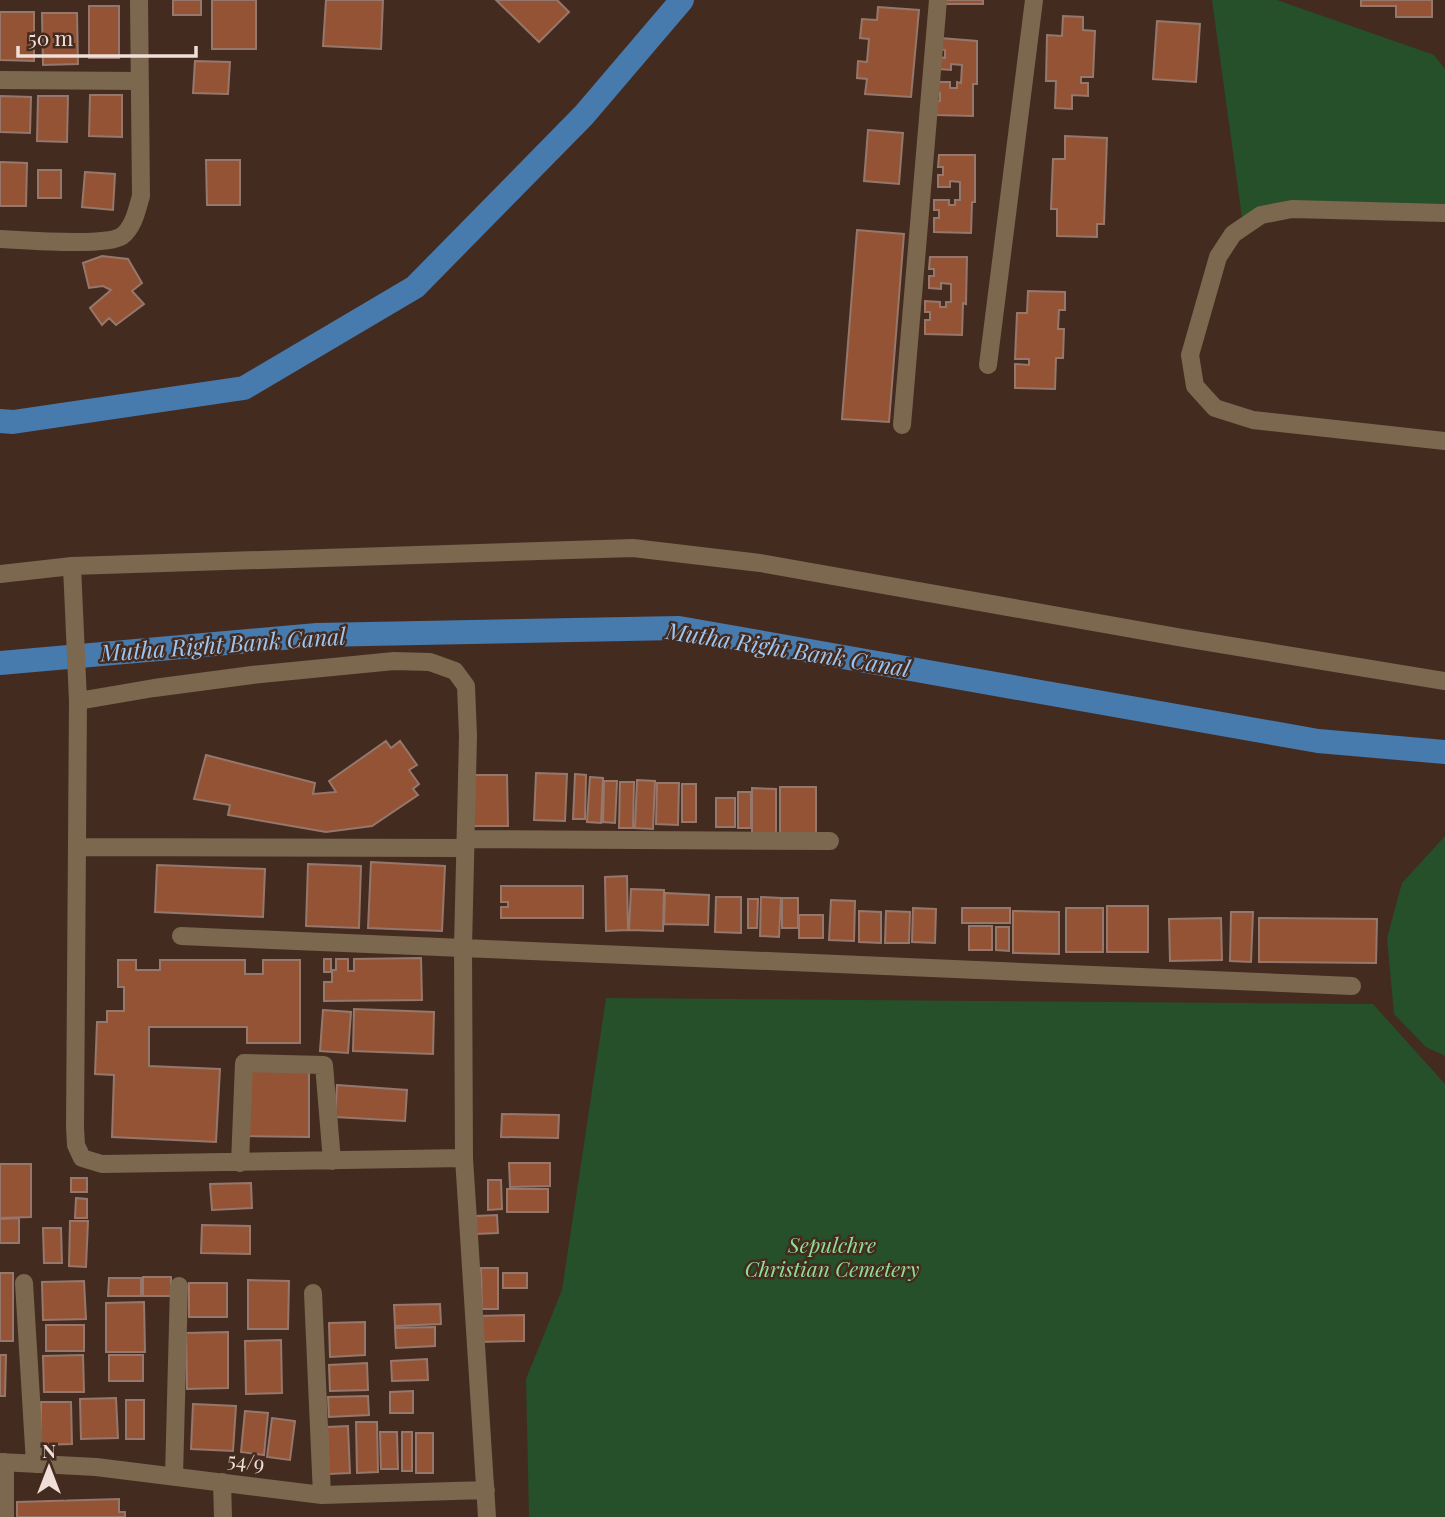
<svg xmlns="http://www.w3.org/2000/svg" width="1445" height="1517" viewBox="0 0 1445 1517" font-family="'Playfair Display',serif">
<rect width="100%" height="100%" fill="#442b20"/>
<path fill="#255029" d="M 1212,0 L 1277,0 L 1434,55 L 1445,69 L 1445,205 L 1242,217 Z
M 1445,836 L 1445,1056 L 1426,1047 L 1394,1014 L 1387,938 L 1402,883 Z
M 606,998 L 1373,1004 L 1445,1084 L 1445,1517 L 529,1517 L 526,1379 L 562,1290 Z"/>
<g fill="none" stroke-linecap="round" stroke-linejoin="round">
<path stroke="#477aad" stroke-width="24" d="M 0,421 L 13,422 L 244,388 L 415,287 L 584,115 L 682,0
M 0,663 L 317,635 L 679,628 L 1318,741 L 1445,752"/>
</g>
<path fill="#955335" stroke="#95776b" stroke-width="2" d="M 173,0 L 201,0 L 201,15 L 173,15 Z
M 212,0 L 256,0 L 256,49 L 212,49 Z
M 326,0 L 383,0 L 381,49 L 323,46 Z
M 496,0 L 557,0 L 569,12 L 539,42 Z
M 946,0 L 983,0 L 983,4 L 946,4 Z
M 1361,0 L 1432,0 L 1432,17 L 1396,17 L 1396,6 L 1361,6 Z
M 89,6 L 119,6 L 119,58 L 89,58 Z
M 878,7 L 919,10 L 911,97 L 865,94 L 867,79 L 857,78 L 858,61 L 867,62 L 869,39 L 860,38 L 862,19 L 877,20 Z
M 0,12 L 34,12 L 34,61 L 0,60 Z
M 42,13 L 77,13 L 78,64 L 43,65 Z
M 1063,16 L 1083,17 L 1083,30 L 1095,31 L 1093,77 L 1081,77 L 1081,83 L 1088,83 L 1088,96 L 1072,95 L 1072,109 L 1055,108 L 1056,81 L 1046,81 L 1047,35 L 1062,36 Z
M 1157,21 L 1200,24 L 1196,82 L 1153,79 Z
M 940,38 L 977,41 L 977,84 L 973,84 L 973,116 L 935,115 L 935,101 L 940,101 L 940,93 L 935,93 L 936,82 L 950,82 L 950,88 L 957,88 L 957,82 L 961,83 L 962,65 L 951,64 L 951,70 L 939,69 L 940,57 L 945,58 L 945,50 L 940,49 Z
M 195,61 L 230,62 L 228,94 L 193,93 Z
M 90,95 L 122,95 L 122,137 L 89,136 Z
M 0,96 L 31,97 L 30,133 L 0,132 Z
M 38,96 L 68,96 L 67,142 L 37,141 Z
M 868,130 L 903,133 L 899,184 L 864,181 Z
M 1065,136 L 1107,138 L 1104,224 L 1097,224 L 1097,237 L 1057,236 L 1057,209 L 1051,209 L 1053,159 L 1065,159 Z
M 939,155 L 975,155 L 975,202 L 972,202 L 971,233 L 934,232 L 934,218 L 939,218 L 939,210 L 934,210 L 934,200 L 949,200 L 949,205 L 955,205 L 955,200 L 960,200 L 960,182 L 950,181 L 950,187 L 938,187 L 938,175 L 943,175 L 943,167 L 938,167 Z
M 206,160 L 240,160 L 240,205 L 207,205 Z
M 0,162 L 27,163 L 26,206 L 0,206 Z
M 38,170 L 61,170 L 61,198 L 38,198 Z
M 85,172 L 115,174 L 113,210 L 82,207 Z
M 857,230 L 904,234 L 889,422 L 842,419 Z
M 102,256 L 128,259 L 142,283 L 132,291 L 144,304 L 116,325 L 109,318 L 102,325 L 90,308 L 111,290 L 103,286 L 89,288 L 83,263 Z
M 930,257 L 967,257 L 966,304 L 963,303 L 962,335 L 925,334 L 925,320 L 930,320 L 930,312 L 925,312 L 925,301 L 940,302 L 940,307 L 946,307 L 946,302 L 951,302 L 951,284 L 941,283 L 941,289 L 929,288 L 929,276 L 934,276 L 934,269 L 929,269 Z
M 1028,291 L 1065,292 L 1065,310 L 1059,310 L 1058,329 L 1064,329 L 1063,358 L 1056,358 L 1055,389 L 1015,388 L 1015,364 L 1029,365 L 1029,359 L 1015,359 L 1017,313 L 1027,313 Z
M 386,741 L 391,748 L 400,741 L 417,765 L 409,770 L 419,784 L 413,789 L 418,795 L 372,826 L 326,832 L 228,815 L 230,805 L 194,799 L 206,755 L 315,783 L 313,794 L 336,792 L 329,781 Z
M 536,773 L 567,774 L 565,821 L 534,820 Z
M 575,774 L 586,775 L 585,819 L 573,819 Z
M 470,775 L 507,775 L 508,826 L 470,826 Z
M 590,777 L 603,778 L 601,823 L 587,822 Z
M 637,780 L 655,781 L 653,829 L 635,828 Z
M 604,781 L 617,781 L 615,823 L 603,822 Z
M 620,782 L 634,782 L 633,828 L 619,828 Z
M 657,783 L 679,783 L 678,825 L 656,824 Z
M 682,784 L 696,784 L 696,822 L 682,822 Z
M 780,787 L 816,787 L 816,835 L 780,835 Z
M 752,788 L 776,789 L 776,833 L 752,833 Z
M 738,792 L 751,792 L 751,828 L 738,828 Z
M 716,798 L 735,798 L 735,827 L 716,827 Z
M 371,862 L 445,866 L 442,931 L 368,928 Z
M 308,864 L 361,866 L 359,928 L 306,926 Z
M 157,865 L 265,869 L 263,917 L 155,912 Z
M 627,876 L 628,930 L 606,931 L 605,877 Z
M 501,886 L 583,886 L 583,918 L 501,918 L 501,907 L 508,907 L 508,902 L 501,902 Z
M 631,889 L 664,890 L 663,931 L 629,930 Z
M 665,893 L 709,895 L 708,925 L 664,924 Z
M 716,897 L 741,897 L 741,933 L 715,932 Z
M 761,897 L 781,898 L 779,937 L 760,936 Z
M 782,898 L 798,898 L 798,928 L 782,928 Z
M 748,899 L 758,899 L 757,928 L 748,928 Z
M 831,900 L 855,901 L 854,941 L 829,940 Z
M 1107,906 L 1148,906 L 1148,952 L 1107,952 Z
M 913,908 L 936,909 L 935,943 L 912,942 Z
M 962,908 L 1010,908 L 1010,923 L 962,923 Z
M 1066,908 L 1103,908 L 1103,952 L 1066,952 Z
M 859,911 L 881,912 L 881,943 L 859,942 Z
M 886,911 L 910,912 L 909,943 L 885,943 Z
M 1013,911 L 1059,912 L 1059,954 L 1013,953 Z
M 1231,912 L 1253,912 L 1251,962 L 1230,961 Z
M 799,915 L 823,915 L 823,938 L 799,938 Z
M 1221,918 L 1222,960 L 1170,961 L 1169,919 Z
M 1259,918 L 1377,919 L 1376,963 L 1259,962 Z
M 969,926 L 992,926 L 992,950 L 969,950 Z
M 996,927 L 1009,927 L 1009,951 L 996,950 Z
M 421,958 L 422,1000 L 324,1001 L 324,982 L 332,982 L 332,972 L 324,972 L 324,959 L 331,959 L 331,970 L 336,970 L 336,959 L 348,959 L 348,971 L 354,971 L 354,959 Z
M 118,960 L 136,960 L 136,970 L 160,970 L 160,960 L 245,960 L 245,974 L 263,974 L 263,960 L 300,960 L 300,1043 L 247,1043 L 247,1027 L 149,1027 L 149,1066 L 220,1069 L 216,1142 L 112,1137 L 114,1075 L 95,1074 L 97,1022 L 107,1022 L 107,1011 L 124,1011 L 124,987 L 118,987 Z
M 354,1009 L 434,1012 L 433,1054 L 353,1051 Z
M 323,1010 L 351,1012 L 348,1053 L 320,1051 Z
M 245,1070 L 309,1071 L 309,1137 L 245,1136 Z
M 337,1085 L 407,1090 L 405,1121 L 335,1117 Z
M 502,1114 L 559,1115 L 558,1138 L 501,1137 Z
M 509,1163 L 550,1163 L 550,1186 L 510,1187 Z
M 0,1164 L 31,1164 L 31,1217 L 0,1218 Z
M 71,1178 L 87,1178 L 87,1192 L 71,1192 Z
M 488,1180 L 501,1180 L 502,1209 L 488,1210 Z
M 251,1183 L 252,1208 L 212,1210 L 210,1184 Z
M 507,1189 L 548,1189 L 548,1212 L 507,1212 Z
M 76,1198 L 87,1199 L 87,1218 L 75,1218 Z
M 497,1215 L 498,1233 L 476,1234 L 476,1216 Z
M 19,1218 L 19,1243 L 0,1243 L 0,1219 Z
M 70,1221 L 88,1221 L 86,1267 L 69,1266 Z
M 202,1225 L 250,1226 L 250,1254 L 201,1253 Z
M 43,1228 L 61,1228 L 62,1263 L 44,1263 Z
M 481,1268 L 498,1268 L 498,1309 L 482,1309 Z
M 0,1273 L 13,1273 L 13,1341 L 0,1341 Z
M 503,1273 L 527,1273 L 527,1288 L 503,1288 Z
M 143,1277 L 171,1277 L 171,1296 L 143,1296 Z
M 109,1278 L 141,1278 L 141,1296 L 108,1296 Z
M 248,1280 L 289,1281 L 288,1329 L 248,1329 Z
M 84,1281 L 86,1319 L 43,1320 L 42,1282 Z
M 189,1283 L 227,1283 L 227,1317 L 189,1317 Z
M 144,1302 L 145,1352 L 106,1352 L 106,1303 Z
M 440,1304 L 441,1324 L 395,1326 L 394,1305 Z
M 524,1315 L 524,1341 L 478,1342 L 477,1316 Z
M 365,1322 L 365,1355 L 330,1357 L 329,1323 Z
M 46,1325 L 84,1325 L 84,1351 L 46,1351 Z
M 435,1327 L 435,1346 L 396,1348 L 395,1328 Z
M 228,1332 L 228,1388 L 187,1389 L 186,1333 Z
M 281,1340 L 282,1393 L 246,1394 L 245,1341 Z
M 0,1355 L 6,1355 L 5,1396 L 0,1396 Z
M 83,1355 L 84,1392 L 44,1392 L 43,1356 Z
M 109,1355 L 143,1355 L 143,1381 L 109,1381 Z
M 427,1359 L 428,1380 L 392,1381 L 391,1361 Z
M 367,1363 L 368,1390 L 330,1391 L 329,1365 Z
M 413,1391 L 413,1413 L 390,1413 L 390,1392 Z
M 368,1396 L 369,1415 L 329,1417 L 328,1397 Z
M 116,1398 L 118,1438 L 81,1439 L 80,1399 Z
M 126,1400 L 144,1400 L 144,1439 L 126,1439 Z
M 41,1402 L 71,1402 L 72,1444 L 41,1445 Z
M 193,1404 L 236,1406 L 233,1451 L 191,1449 Z
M 245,1411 L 268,1413 L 264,1455 L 241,1452 Z
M 272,1418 L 295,1421 L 290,1460 L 267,1457 Z
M 356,1422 L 377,1422 L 378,1472 L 357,1473 Z
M 348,1426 L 350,1473 L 329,1474 L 327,1427 Z
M 380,1432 L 397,1432 L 398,1469 L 381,1469 Z
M 402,1432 L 412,1432 L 412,1471 L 402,1471 Z
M 416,1433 L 433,1433 L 433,1473 L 416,1473 Z
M 119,1499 L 119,1512 L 125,1512 L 125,1517 L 17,1517 L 17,1502 Z"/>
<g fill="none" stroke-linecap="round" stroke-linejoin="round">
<path stroke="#7b684f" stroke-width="18" d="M 0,80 L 140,81
M 1445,213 L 1292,209 L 1261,215 L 1233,234 L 1218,257 L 1190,355 L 1195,386 L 1215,408 L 1253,420 L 1445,441
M 0,239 C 23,240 106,247 122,236 C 134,227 137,209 141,196 L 139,0
M 988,365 L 1034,0
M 902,425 L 938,0
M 72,566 L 78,701 L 75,1127 L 76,1145 L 82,1158 L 102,1164 L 464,1158
M 0,574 L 72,566 L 633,548 L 760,563 L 1183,638 L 1445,681
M 78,701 L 154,688 L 252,675 L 394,661 L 430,662 L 455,671 L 466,686 L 468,736 L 463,947 L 464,1158 L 487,1517
M 466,839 L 830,841
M 77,847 L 465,848
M 181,936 L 1352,986
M 240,1163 L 244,1063 L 324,1065 L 332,1161
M 24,1283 L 35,1464
M 313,1293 L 322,1495
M 0,1462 L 96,1467 L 322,1495 L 486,1490
M 174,1476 L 179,1286
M 222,1482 L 223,1517
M 5,1517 L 5,1462"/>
</g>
<g text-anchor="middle" stroke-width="5" stroke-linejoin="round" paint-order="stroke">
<g font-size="21" font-style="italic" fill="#90de94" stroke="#442b20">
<text x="832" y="1253">Sepulchre<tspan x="832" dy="24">Christian Cemetery</tspan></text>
</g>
<g font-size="21" fill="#efdfd8" stroke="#442b20">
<text transform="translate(246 1462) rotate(7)" y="7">54/9</text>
</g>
<g font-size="23" font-style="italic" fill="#9dc6f2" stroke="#442b20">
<text transform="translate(223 645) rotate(-4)" y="8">Mutha Right Bank Canal</text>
<text transform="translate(788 650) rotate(9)" y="8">Mutha Right Bank Canal</text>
</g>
</g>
<g transform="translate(49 1468)" stroke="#442b20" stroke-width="5" paint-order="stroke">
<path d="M0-5L12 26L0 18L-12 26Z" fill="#efdfd8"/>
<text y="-10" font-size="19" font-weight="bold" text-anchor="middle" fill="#efdfd8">N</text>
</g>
<path d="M18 46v10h178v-10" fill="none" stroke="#efdfd8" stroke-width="3.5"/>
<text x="28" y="46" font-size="21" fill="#efdfd8" stroke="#442b20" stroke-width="5" paint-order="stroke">50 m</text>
</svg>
